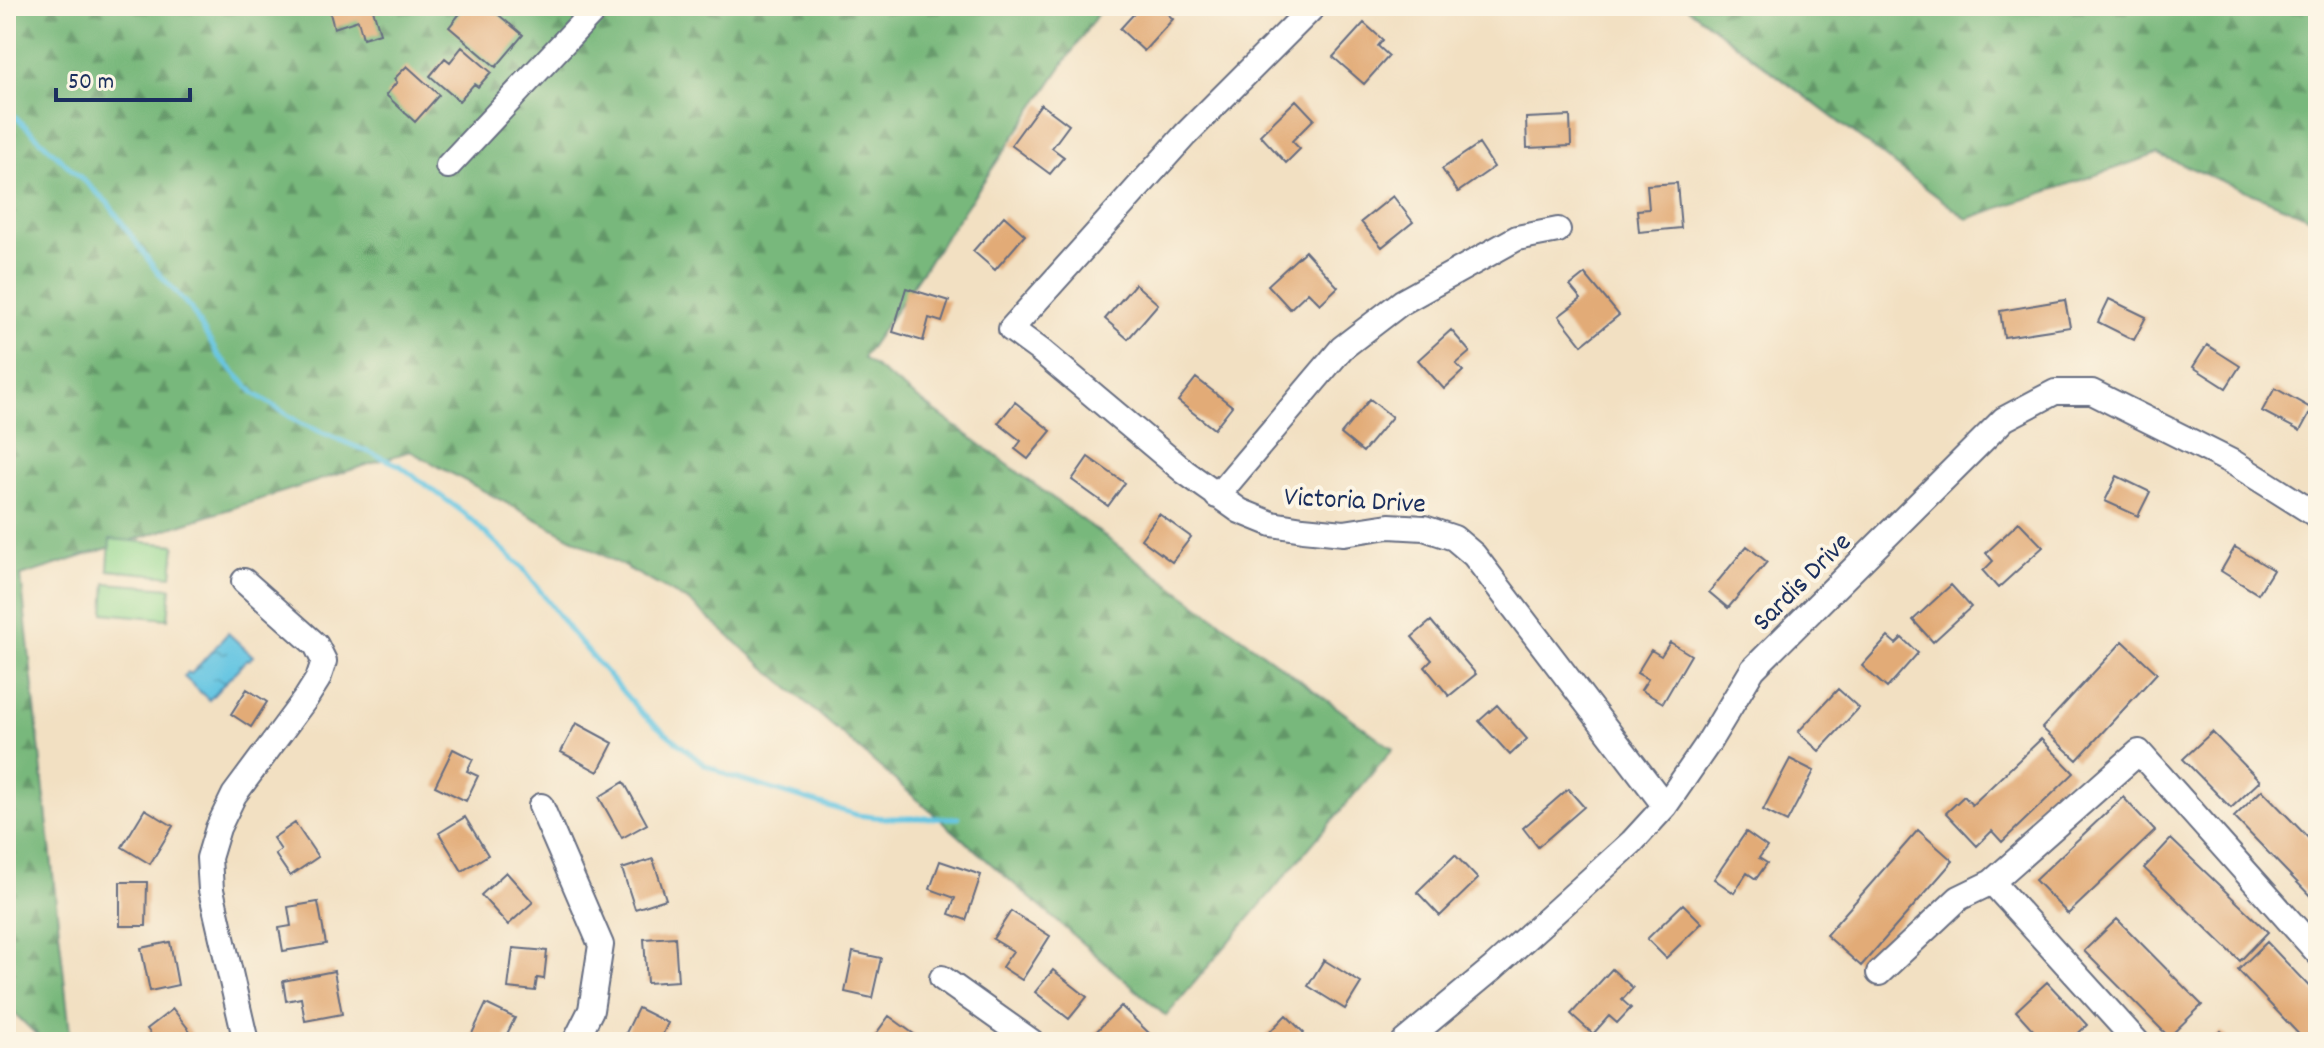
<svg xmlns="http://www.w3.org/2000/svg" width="2324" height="1048" viewBox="0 0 2324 1048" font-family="Dekko,sans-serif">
<defs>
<pattern id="forest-firs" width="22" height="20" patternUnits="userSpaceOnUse" patternTransform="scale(2)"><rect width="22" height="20" fill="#78b87b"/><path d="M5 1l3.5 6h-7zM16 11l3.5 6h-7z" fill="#629668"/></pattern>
<pattern id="water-ripples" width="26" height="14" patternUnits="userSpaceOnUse" patternTransform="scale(2)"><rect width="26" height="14" fill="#64c5e2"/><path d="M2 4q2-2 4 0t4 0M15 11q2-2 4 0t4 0" fill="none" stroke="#52a0ba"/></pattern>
</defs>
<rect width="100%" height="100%" fill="#fcf5e5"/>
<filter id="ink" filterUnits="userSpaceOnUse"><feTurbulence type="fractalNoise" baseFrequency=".0125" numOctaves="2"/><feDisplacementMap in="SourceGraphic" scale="16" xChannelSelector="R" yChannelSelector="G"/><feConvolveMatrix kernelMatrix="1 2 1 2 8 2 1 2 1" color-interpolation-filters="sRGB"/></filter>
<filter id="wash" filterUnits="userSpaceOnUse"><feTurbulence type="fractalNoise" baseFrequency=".006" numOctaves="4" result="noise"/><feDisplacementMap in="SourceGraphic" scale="32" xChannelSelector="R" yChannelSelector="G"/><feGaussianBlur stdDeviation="1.8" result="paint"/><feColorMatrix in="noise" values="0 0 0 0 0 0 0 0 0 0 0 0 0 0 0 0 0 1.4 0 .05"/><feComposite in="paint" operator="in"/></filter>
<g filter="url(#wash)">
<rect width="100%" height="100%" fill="#f2e0c2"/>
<path fill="url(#forest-firs)" stroke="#4a746c" stroke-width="2" d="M 6,6 L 1103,6 L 863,358 L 1393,749 L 1166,1016 L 690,602 L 410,451 L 21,576 L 71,1042 L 44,1042 L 6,1005 Z
M 1685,6 L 2318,6 L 2318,221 L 2157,154 L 1967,219 Z"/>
<path fill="#95d891" stroke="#588478" stroke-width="2" d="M 110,539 L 175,545 L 172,576 L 108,570 Z
M 106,583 L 171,588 L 168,619 L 104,613 Z"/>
<path fill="url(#water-ripples)" stroke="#407aa0" stroke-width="2" d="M 228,633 L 253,656 L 249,660 L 247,659 L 209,700 L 184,677 L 188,672 L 191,674 Z"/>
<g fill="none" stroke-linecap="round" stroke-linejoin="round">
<path stroke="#64c5e2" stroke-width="5" d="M 6,108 L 108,203 L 155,269 L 191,309 L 218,355 L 255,394 L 300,423 L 399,465 L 464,513 L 523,568 L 571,632 L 642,714 L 704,764 L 729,776 L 857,815 L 884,818 L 958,818"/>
</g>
<g id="blocks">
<path fill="#e2ab77" d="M 328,6 L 372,6 L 380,33 L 363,38 L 358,20 L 334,28 Z
M 466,6 L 488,6 L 523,35 L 496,67 L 449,27 Z
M 1141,6 L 1159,6 L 1173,19 L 1144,51 L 1120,29 Z
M 1364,23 L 1383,40 L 1378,46 L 1389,56 L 1364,84 L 1333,57 Z
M 462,47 L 491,72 L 478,87 L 474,84 L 459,101 L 430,76 L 445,58 L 450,62 Z
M 407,66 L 439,95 L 415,122 L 386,95 L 397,82 L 394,79 Z
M 1296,100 L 1314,119 L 1292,141 L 1300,149 L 1286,163 L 1260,135 Z
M 1041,104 L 1069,125 L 1052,148 L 1064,157 L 1050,174 L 1011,145 Z
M 1570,116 L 1571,146 L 1527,148 L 1526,118 Z
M 1479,144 L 1494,167 L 1458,192 L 1442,169 Z
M 1677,183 L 1681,228 L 1639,232 L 1637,210 L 1649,209 L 1647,185 Z
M 1393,196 L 1413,222 L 1382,247 L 1361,222 Z
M 1004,216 L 1025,235 L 995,270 L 973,251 Z
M 1305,251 L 1338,287 L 1320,304 L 1308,292 L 1290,309 L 1268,285 Z
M 1585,274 L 1619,315 L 1582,345 L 1559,316 L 1581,299 L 1570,286 Z
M 1135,284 L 1158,304 L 1128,339 L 1105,319 Z
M 906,288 L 949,301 L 942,322 L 929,318 L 923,341 L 893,332 Z
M 2109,299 L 2146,317 L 2134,340 L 2098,322 Z
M 2065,300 L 2070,327 L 2004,337 L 2000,311 Z
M 1451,330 L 1470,352 L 1456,364 L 1463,371 L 1444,389 L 1418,360 Z
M 2207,345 L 2240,366 L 2226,388 L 2193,367 Z
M 1196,378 L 1232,406 L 1214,429 L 1178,401 Z
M 2275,388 L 2312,409 L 2300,431 L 2262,411 Z
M 1370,399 L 1392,417 L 1363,452 L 1341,434 Z
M 1015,402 L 1051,431 L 1028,459 L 1015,449 L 1021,441 L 998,423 Z
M 1088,457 L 1125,483 L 1108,506 L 1072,480 Z
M 2117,476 L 2150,492 L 2138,516 L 2105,501 Z
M 1159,514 L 1191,537 L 1172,562 L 1141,539 Z
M 2019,522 L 2043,547 L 1998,588 L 1983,571 L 1993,561 L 1986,553 Z
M 1747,546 L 1767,562 L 1728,608 L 1709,592 Z
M 2235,547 L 2273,570 L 2258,594 L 2221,571 Z
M 1951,585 L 1971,607 L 1933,642 L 1913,620 Z
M 1431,621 L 1476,674 L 1449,696 L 1425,667 L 1432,660 L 1412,637 Z
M 1888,637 L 1896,644 L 1902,638 L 1918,653 L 1887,688 L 1862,666 Z
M 2123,641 L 2157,673 L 2077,760 L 2042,728 Z
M 1670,642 L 1691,655 L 1663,703 L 1641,690 L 1648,679 L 1637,673 L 1651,650 L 1661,656 Z
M 247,689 L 267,702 L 251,727 L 231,714 Z
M 1838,689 L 1859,708 L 1819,751 L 1798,732 Z
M 1497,705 L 1527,739 L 1510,755 L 1479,721 Z
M 576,723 L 613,743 L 598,772 L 561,752 Z
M 2212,732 L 2260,781 L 2231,808 L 2183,759 Z
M 2041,739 L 2074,773 L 2002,842 L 1992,831 L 1977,846 L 1946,813 L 1964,796 L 1972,805 Z
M 453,749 L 473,759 L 467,771 L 478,776 L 466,801 L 435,786 Z
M 1790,759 L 1814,771 L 1787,822 L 1763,810 Z
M 624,782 L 647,824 L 622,838 L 599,797 Z
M 1568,789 L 1584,807 L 1538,847 L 1523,828 Z
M 2262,790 L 2318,848 L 2318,904 L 2234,817 Z
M 2123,797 L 2155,831 L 2068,914 L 2035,880 Z
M 145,809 L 173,826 L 150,864 L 122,847 Z
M 465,817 L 488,855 L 462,871 L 439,833 Z
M 295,823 L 318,857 L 290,876 L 275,854 L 281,850 L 273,838 Z
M 1918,830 L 1953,861 L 1861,966 L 1826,935 Z
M 1746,832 L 1767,847 L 1759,858 L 1767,863 L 1756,879 L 1747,873 L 1734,893 L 1714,879 Z
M 2171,839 L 2268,932 L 2240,961 L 2144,868 Z
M 1455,855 L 1478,879 L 1440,916 L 1417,892 Z
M 653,859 L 666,899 L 635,909 L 622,869 Z
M 940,861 L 981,875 L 966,920 L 949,914 L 955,898 L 930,889 Z
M 506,872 L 533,902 L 508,925 L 481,895 Z
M 120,882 L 147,882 L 146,926 L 120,926 Z
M 318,902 L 326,944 L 283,951 L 279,928 L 291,926 L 288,907 Z
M 1683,904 L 1702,923 L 1666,958 L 1647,939 Z
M 1011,911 L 1050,936 L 1022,980 L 1002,967 L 1013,951 L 993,939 Z
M 2117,919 L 2202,1005 L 2169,1037 L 2084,951 Z
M 675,937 L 678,981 L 647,983 L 644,939 Z
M 170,942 L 178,985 L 150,991 L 141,948 Z
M 2267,942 L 2318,996 L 2318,1042 L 2306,1042 L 2238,970 Z
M 513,948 L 547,951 L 544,979 L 537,978 L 535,991 L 508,988 Z
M 853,952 L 881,958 L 872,998 L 845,992 Z
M 1324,960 L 1361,983 L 1345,1009 L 1308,986 Z
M 1612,969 L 1633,988 L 1622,1000 L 1631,1008 L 1617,1023 L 1609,1016 L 1593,1034 L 1571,1014 Z
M 1053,970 L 1087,997 L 1069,1019 L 1035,992 Z
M 334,971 L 342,1014 L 305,1021 L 301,998 L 286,1001 L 283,981 Z
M 2047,982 L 2087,1025 L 2069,1042 L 2044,1042 L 2016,1011 Z
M 486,1004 L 515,1018 L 503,1042 L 468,1042 Z
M 1121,1006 L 1152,1036 L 1146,1042 L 1116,1042 L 1114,1040 L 1111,1042 L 1095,1042 L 1090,1038 Z
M 638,1008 L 668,1023 L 659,1042 L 628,1042 L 630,1038 L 625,1035 Z
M 173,1009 L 193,1035 L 183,1042 L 157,1042 L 147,1029 Z
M 1286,1015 L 1304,1033 L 1296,1042 L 1260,1042 Z
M 889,1016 L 918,1037 L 915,1042 L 870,1042 Z
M 2221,1031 L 2232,1042 L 2210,1042 Z"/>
</g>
</g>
<g filter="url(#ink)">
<use href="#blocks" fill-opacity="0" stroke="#666d81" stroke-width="2"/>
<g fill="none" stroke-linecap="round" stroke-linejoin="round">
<g stroke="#666d81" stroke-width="28">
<path id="minor" d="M 1314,6 L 1185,135 L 1011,329 L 1041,351 L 1185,472 L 1240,511 L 1272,524 L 1303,529 L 1344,533 L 1389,526 L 1424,528 L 1454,538 L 1474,555 L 1665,806
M 448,166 L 598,6
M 1217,496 L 1342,348 L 1402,302 L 1517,238 L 1558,230
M 244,581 L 316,645 L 324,661 L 318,679 L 306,698 L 234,795 L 218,828 L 209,858 L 211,890 L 246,1042
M 541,806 L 601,945 L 591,1010 L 575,1042
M 1992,882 L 2137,1042
M 1879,973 L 1959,898 L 1992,882 L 2139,752 L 2318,953
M 942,978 L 1032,1042
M 1404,1042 L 1493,968 L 1632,842 L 1665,806 L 1707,745 L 1753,669 L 2004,419 L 2055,392 L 2092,392 L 2234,463 L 2318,516"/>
</g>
<use href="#minor" stroke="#fff" stroke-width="24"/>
</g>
</g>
<g text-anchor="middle" stroke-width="8" stroke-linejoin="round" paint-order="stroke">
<g font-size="28" fill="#1b2f5e" stroke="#fcf5e5">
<text transform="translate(1355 498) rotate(3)" y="10">Victoria Drive</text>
<text transform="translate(1800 580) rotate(-45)" y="10">Sardis Drive</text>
</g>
</g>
<rect width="2324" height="1048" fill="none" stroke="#fcf5e5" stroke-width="32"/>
<path d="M56 88v12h134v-12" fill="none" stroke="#1b2f5e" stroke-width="4"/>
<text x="68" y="88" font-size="24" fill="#1b2f5e" stroke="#fcf5e5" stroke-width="6" paint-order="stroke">50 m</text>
</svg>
